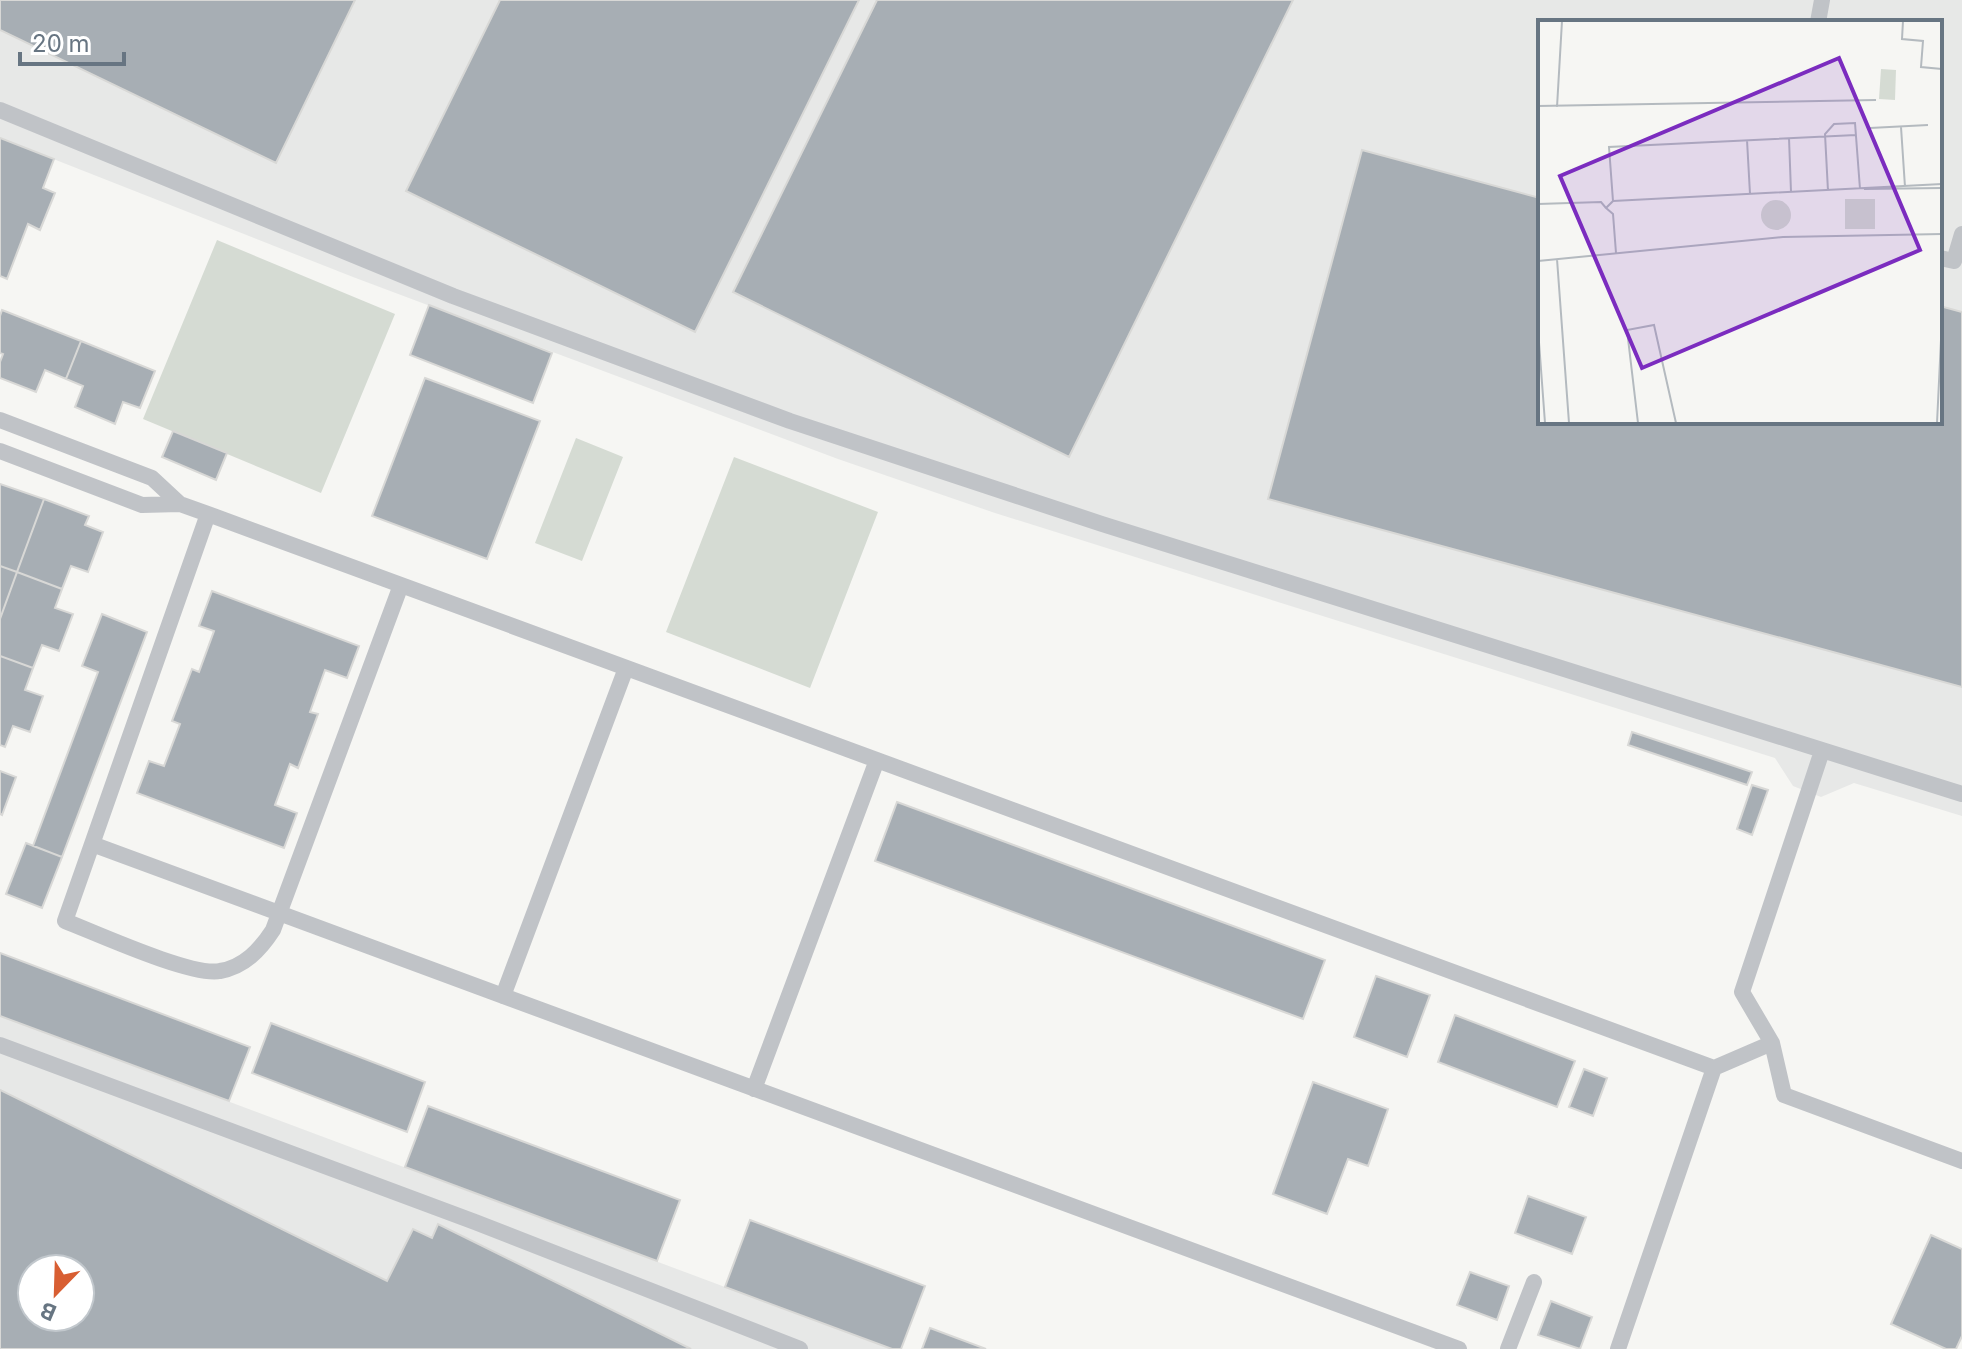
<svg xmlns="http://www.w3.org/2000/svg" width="1962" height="1349" viewBox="0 0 1962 1349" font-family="Inter,sans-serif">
<rect width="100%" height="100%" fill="#f6f6f3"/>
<path fill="#e7e8e7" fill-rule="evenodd" d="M 0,0 L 1962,0 L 1962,816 L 1854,783 L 1821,797 L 1793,786 L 1775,758 L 995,513 L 838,459 L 353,277 L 0,138 ZM 1540,22 L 1940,22 L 1940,422 L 1540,422 Z
M 0,1016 L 725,1287 L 892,1349 L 0,1349 ZM 32,1269 L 80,1269 L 80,1317 L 32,1317 Z"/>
<path fill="#d5dbd3" d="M 217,240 L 395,314 L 321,493 L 143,419 Z
M 576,438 L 623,457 L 582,561 L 535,543 Z
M 734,457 L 878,512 L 810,688 L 666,632 Z"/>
<path fill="#a7aeb4" stroke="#d8d8d6" stroke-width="2" fill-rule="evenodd" d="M 0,0 L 355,0 L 276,163 L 0,30 Z
M 500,0 L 859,0 L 695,332 L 406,191 Z
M 877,0 L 1293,0 L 1069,457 L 733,292 Z
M 0,138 L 54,159 L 43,188 L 55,193 L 40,230 L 28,224 L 7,279 L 0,276 Z
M 1362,150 L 1540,198 L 1540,422 L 1940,422 L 1940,306 L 1962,312 L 1962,687 L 1268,499 Z
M 429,305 L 552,353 L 533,403 L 410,355 Z
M 2,310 L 81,341 L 66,379 L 45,370 L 36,392 L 0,378 L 0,362 L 3,354 L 0,353 L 0,316 Z
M 81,341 L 155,371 L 140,408 L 123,402 L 115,424 L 75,407 L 83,386 L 66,379 Z
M 425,378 L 540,421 L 487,559 L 372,516 Z
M 173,431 L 227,453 L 216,480 L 162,457 Z
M 0,484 L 44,499 L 17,572 L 0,566 Z
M 44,499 L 89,516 L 85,525 L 103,532 L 88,572 L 71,566 L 62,589 L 17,572 Z
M 0,566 L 17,572 L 0,619 Z
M 17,572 L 62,589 L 55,608 L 73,614 L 59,651 L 42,645 L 33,668 L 0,656 L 0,619 Z
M 212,591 L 359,646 L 347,678 L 325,670 L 310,712 L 318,714 L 298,768 L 290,764 L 275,805 L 297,813 L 284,848 L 137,793 L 149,761 L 164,766 L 180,724 L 172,721 L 192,669 L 199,672 L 214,631 L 199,626 Z
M 102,614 L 147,632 L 62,857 L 33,846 L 98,672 L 82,666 Z
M 0,656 L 33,668 L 25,690 L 43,696 L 30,732 L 13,726 L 5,747 L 0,745 Z
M 1632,732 L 1752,772 L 1747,785 L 1628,745 Z
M 0,771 L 16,777 L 2,815 L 0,814 Z
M 1752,785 L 1768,790 L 1752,835 L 1737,829 Z
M 897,802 L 1325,960 L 1303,1019 L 875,861 Z
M 26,843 L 62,857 L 42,908 L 6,894 Z
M 0,953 L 250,1047 L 229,1101 L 0,1016 Z
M 1376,976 L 1430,995 L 1407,1057 L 1354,1037 Z
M 1455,1015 L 1575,1061 L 1557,1107 L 1438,1062 Z
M 271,1023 L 425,1082 L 407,1132 L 252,1073 Z
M 1584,1069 L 1607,1078 L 1593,1116 L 1569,1107 Z
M 1313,1082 L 1388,1109 L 1368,1166 L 1348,1159 L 1327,1214 L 1273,1194 Z
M 0,1090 L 387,1281 L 413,1229 L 432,1238 L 438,1224 L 691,1349 L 0,1349 ZM 32,1269 L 80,1269 L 80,1317 L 32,1317 Z
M 428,1106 L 680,1200 L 657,1261 L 405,1167 Z
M 1528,1196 L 1586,1217 L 1572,1254 L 1515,1233 Z
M 750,1220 L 925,1286 L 901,1349 L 892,1349 L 725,1287 Z
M 1931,1235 L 1962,1249 L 1962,1336 L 1956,1349 L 1946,1349 L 1891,1324 Z
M 1470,1272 L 1509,1286 L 1497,1320 L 1457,1305 Z
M 1551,1301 L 1592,1317 L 1580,1349 L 1538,1335 Z
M 930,1328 L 986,1349 L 922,1349 Z"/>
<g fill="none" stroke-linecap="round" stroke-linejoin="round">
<path stroke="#c0c3c7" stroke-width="16" d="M 1818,22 L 1822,0
M 0,110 L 453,296 L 790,421 L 1102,524 L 1962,794
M 1940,258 L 1954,261 L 1962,234
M 0,420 L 152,478 L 180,504
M 0,451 L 142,505 L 180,504 L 208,514 L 1714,1068 L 1772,1043 L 1742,992 L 1822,751
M 208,514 L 65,921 C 96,933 192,977 220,971 C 244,967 260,950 273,930 L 401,585
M 92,844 L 1459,1349
M 503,996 L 626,668
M 1772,1043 L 1784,1095 L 1962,1161
M 0,1045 L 475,1222 L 800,1349
M 754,1089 L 877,760
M 1508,1349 L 1534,1282
M 1618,1349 L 1714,1068"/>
</g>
<g transform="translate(1538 20)">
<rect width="404" height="404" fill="#f6f6f3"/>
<path d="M 343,49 L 358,50 L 357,80 L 341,79 ZM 307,179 L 337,179 L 337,209 L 307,209 ZM223 195a15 15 0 1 1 30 0a15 15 0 1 1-30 0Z" fill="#d5dbd3"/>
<path fill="none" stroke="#b4babf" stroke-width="2" d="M 365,1 L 364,19 L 385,21 L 383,47 L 404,49M 0,86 L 338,80M 19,87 L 24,1M 363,107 L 367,167M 332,108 L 390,105M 251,118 L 253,172M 209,120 L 212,174M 326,169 L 404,168M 290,171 L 287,114 L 296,104 L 317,103 L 322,169M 75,181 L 404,164M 0,184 L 63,182 L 68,188M 78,233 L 75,194 L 68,188 L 75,181 L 71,127 L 318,115M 19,239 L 31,403M 0,241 L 245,217 L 404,214M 0,309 L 7,403M 100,403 L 89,310 L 116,305 L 138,403M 399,403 L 404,299"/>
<path fill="#7b2cbf" fill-opacity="0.15" stroke="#7b2cbf" stroke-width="4" d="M 301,38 L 382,230 L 104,348 L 22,156 Z"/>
<rect width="404" height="404" fill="none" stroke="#677582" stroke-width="4"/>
</g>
<g transform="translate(56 1293) rotate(203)"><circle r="38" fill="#ffffff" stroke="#c2c8cd" stroke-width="2"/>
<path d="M0-6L14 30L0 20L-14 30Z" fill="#d85e32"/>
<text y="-12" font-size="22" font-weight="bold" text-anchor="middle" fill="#677582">B</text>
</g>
<path d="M20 52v12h104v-12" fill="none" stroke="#677582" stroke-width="4"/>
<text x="32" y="52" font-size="24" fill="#677582" stroke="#ffffff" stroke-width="6" paint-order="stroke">20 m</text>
</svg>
